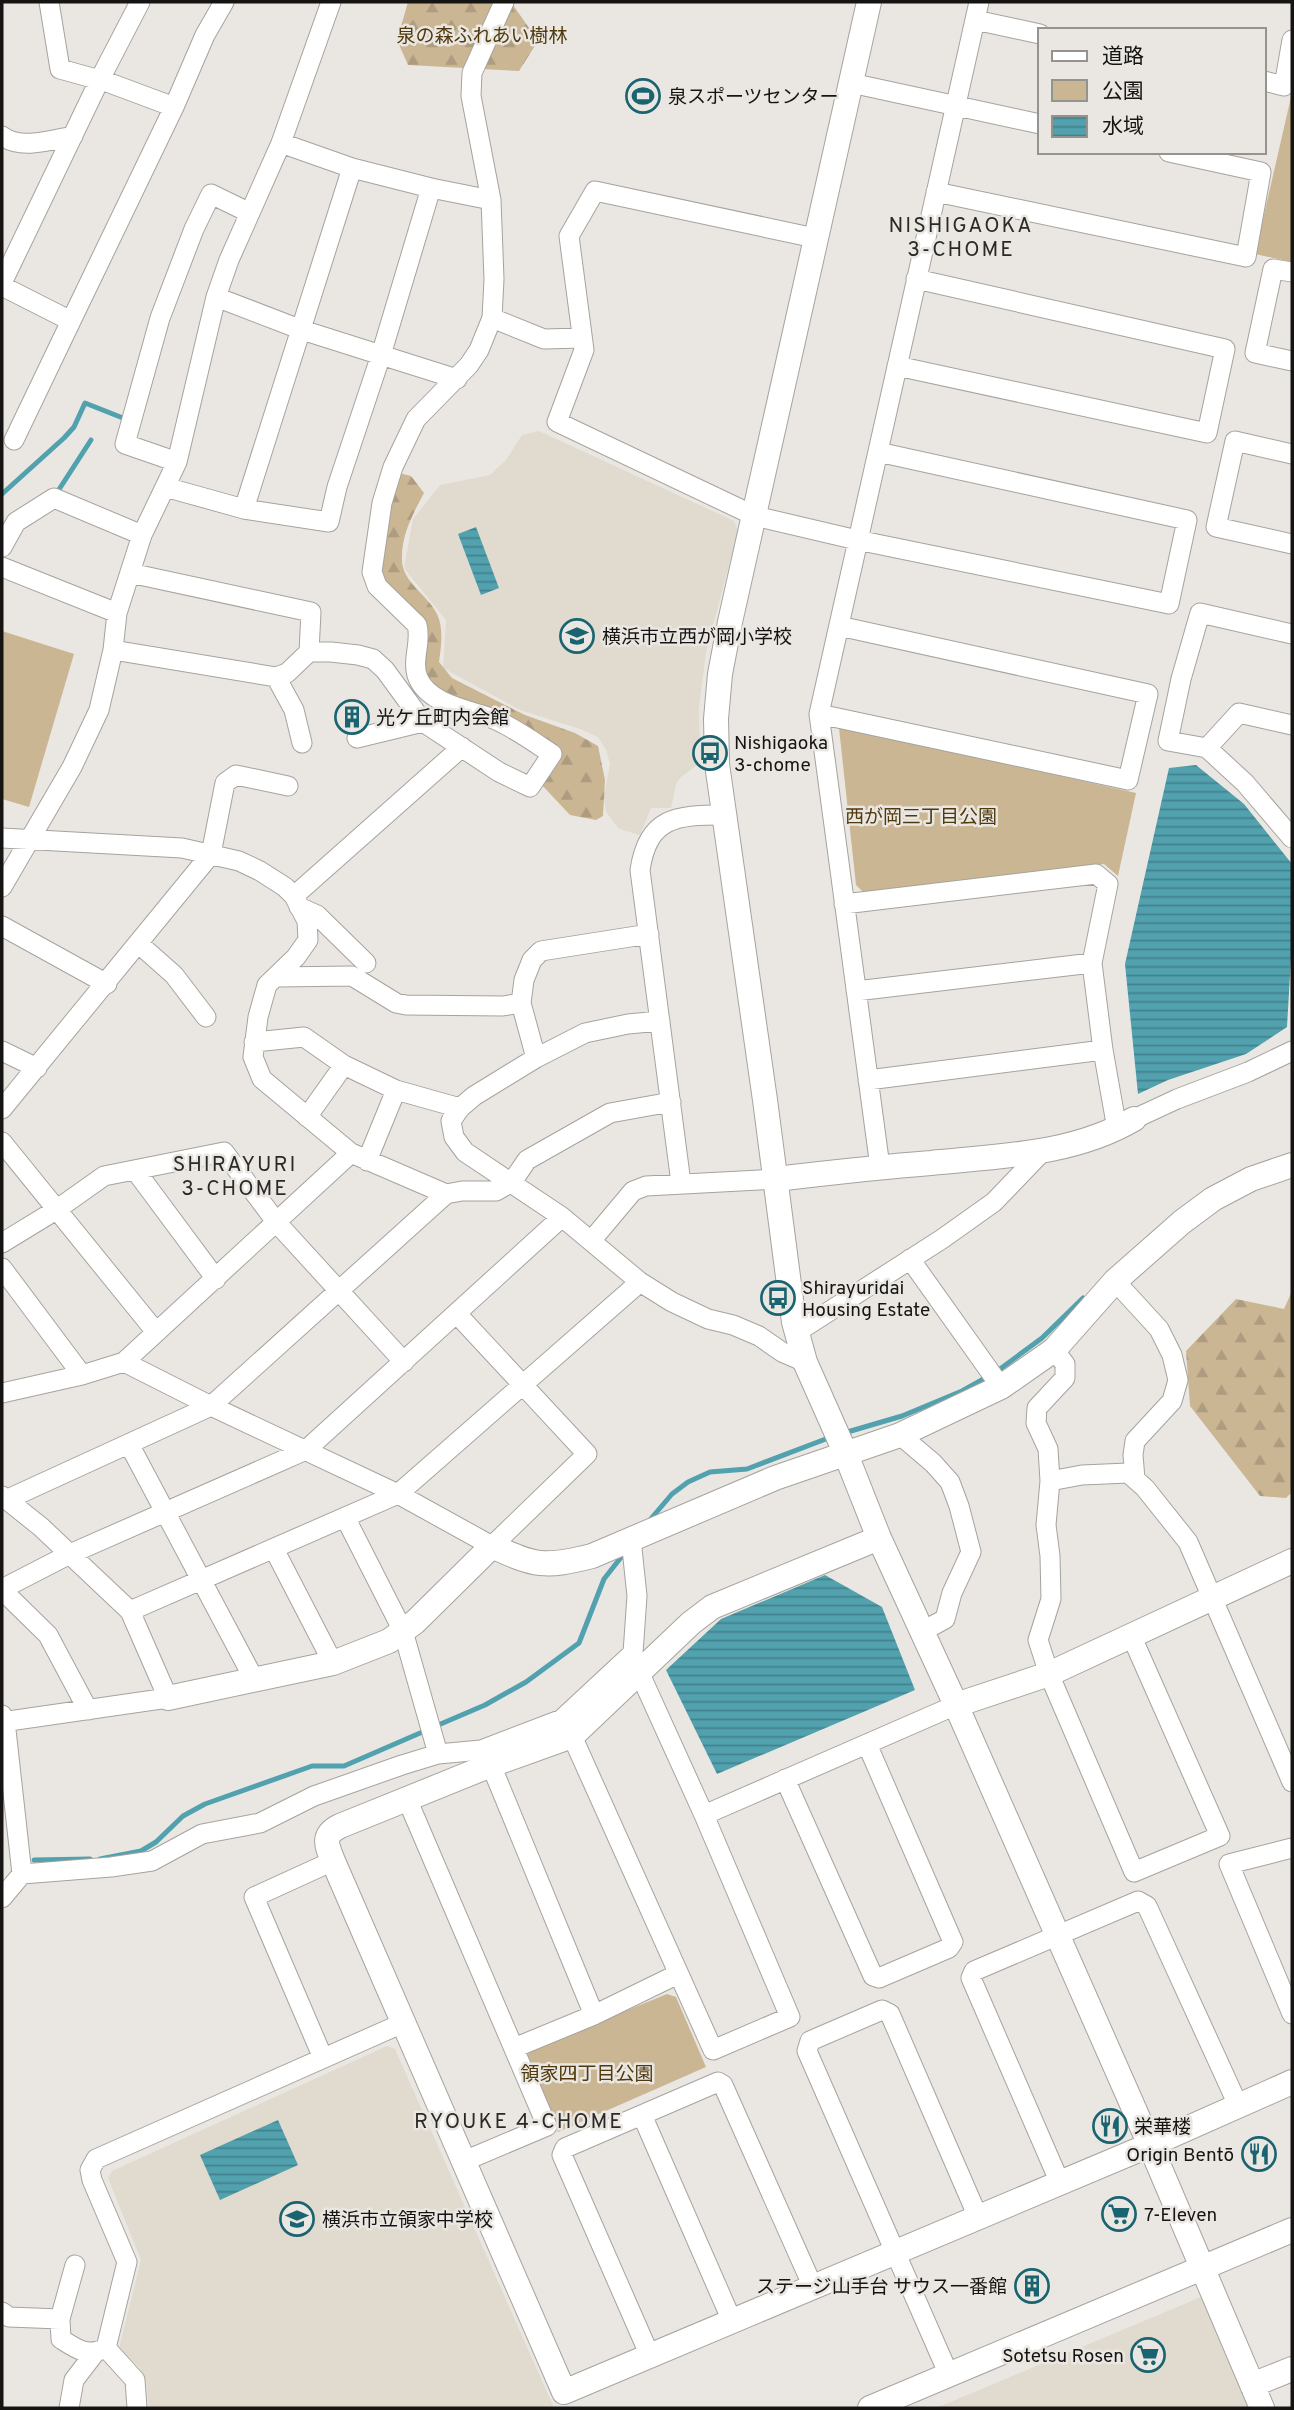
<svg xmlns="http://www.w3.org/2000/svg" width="1294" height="2410" viewBox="0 0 1294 2410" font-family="Overpass,'Noto Sans JP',sans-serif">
<defs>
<pattern id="forest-firs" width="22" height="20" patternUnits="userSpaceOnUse" patternTransform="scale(1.75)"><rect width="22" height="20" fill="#cbb694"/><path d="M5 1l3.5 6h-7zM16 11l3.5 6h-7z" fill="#ad9c7f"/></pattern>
<pattern id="water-rules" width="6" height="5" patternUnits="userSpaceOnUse" patternTransform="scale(1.75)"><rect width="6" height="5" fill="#52a1af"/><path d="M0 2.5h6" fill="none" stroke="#43828d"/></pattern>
</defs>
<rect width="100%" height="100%" fill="#eae7e2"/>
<path fill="#e1dace" d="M 539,431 L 734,521 L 738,531 L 706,652 L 699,707 L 700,763 L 681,777 L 676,784 L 671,808 L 651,808 L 640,835 L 619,829 L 606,812 L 604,796 L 610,764 L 606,750 L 598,737 L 580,729 L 520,710 L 443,668 L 446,620 L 404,568 L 413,519 L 440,485 L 490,475 L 506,460 L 522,435 Z
M 387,2046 L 395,2049 L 554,2408 L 149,2408 L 146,2382 L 140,2368 L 119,2348 L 141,2260 L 108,2178 L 112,2171 Z
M 1201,2297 L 1210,2302 L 1255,2408 L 936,2408 Z"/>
<path fill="url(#forest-firs)" d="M 408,2 L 511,2 L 538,41 L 519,71 L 408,65 L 397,40 Z
M 399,473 L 411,476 L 424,493 C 413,514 401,535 402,560 C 402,582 428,595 437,614 C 444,629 441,647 439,662 L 452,678 L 525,715 L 575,733 L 598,746 L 605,780 L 603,816 L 596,820 L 570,815 L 540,783 L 559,751 L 463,704 L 427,681 L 422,650 L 377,570 L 387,505 Z
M 1292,1291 L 1292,1492 L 1286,1498 L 1260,1496 L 1190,1406 L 1186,1351 L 1236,1299 L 1284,1309 Z"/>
<path fill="#cbb694" d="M 1291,97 L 1292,98 L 1292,262 L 1255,254 Z
M 2,631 L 74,654 L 29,807 L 2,799 Z
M 842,726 L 1136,793 L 1118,876 L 1104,864 L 865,894 L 856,885 L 839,728 Z
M 667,1994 L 676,1997 L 706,2067 L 558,2132 L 527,2057 L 530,2050 Z"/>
<path fill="url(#water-rules)" d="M 476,527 L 499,588 L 481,595 L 458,534 Z
M 1196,765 L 1244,804 L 1292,864 L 1292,940 L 1287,1027 L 1246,1054 L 1168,1080 L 1138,1094 L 1125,964 L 1169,768 Z
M 825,1575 L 882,1607 L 915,1690 L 717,1774 L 666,1670 L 721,1619 Z
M 278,2120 L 298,2165 L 220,2200 L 200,2155 Z"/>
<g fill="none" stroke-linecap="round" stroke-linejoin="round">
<path stroke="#52a1af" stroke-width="5" d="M 58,491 L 91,440
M 2,494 L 64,438 L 74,427 L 85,403 L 128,420
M 996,1372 L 1042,1338 L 1083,1298
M 844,1433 L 902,1416 L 962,1391 L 987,1377
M 649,1521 L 672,1494 L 688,1482 L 710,1472 L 747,1469 L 831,1437
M 436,1726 L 485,1705 L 526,1682 L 579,1643 L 604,1579 L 626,1551
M 100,1859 L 141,1851 L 156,1842 L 183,1816 L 205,1804 L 312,1766 L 344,1766 L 427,1730
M 34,1860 L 90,1859"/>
<g stroke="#a6a39e" stroke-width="21">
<path id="minor" d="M 49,2 L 60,69 L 107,82 L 174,107
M 975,20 L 1040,34
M 1264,81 L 1284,86 L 1292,40
M 851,83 L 1040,124
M 2,136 C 20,150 52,140 73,136
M 281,143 L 352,168 L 431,188 L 491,200
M 431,188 L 381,355 L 457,379
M 936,192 L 1246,257 L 1261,172 L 1169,152
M 815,238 L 595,191 L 569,236 L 584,350 L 557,422 L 755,516 L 857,540 L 1169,604 L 1187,520 L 878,452
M 1292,272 L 1273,269 L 1255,353 L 1292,361
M 2,283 L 99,81 L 140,2
M 2,286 L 71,321 L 174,107 L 205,35 L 224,2
M 492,318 L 544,339 L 582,338
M 897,366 L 1207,433 L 1225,349 L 916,279
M 14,440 L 71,321
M 1292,454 L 1235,441 L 1216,527 L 1292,544
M 177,462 L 125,444 L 160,318 L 194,229 L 211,194 L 250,213
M 165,487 L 244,509 L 329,522 L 337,487 L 381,355 L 302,330 L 216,297
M 244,509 L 352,168
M 2,547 L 16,522 L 54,498 L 142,535
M 2,567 L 117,613
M 130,573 L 311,612 L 309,652
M 1292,634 L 1200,613 L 1181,679 L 1168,741 L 1207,748 L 1245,783 L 1292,838
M 113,650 L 276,677 L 287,673 L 309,652 L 331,652 L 358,655 L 373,659 L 385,670 L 423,722 L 499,772 L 530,787 L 552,754 C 534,742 516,729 496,720 C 473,710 430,706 418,678 C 411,660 422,642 417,625 L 377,586 L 372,572 L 382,503 L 393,467 L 416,419 L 469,365 L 479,350 L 492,318 L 494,279 L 491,200 L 471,96 L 472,73 L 504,2
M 276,677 L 294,710 L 302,743
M 819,714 L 1128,780 L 1148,694 L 839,626
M 357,738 L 423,722
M 1207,748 L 1239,713 L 1292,725
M 2,838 L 182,848 L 239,861 L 260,871 L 285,887 L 294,896 L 307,921 L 308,940 L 296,957 L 267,985 L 258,1017 L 253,1057 L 262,1079 L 351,1153 L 446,1194 L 462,1191 L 496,1191 L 512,1182 L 527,1160 L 610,1113 L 671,1102
M 2,887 L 72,767 L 99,710 L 113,650 L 117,613 L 142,535 L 177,462 L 216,297 L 229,260 L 281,143 L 331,2
M 294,896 L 462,747
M 844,904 L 1096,874 L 1108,884 L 1092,963 L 1103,1050 L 1117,1129
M 299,907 L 317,915 L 366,963
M 2,926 L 107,984
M 139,944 L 174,975 L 206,1017
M 277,977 L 352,976 L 396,1003 L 406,1005 L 503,1006 L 521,1003
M 856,991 L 1092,963
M 660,1021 L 628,1024 L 585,1033 L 536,1058 L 474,1096 L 460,1108 L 451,1121 L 454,1137 L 465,1152 L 562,1217 L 640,1282 L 672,1302 L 708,1319 L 733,1325 L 759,1336 L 782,1352 L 805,1362
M 254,1042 L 304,1037 L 344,1065 L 396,1090 L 460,1108
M 2,1051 L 37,1068
M 536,1058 L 521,1003 L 524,980 L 532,960 L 541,951 L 649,934
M 868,1080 L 1103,1050
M 2,1109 L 211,854 L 225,783 L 236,775 L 288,786
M 307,1117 L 344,1065
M 1134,1119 L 1177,1099 L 1248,1072 L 1292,1051
M 2,1142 L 156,1332
M 367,1161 L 396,1090
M 880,1167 L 819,714 L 979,2
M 135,1170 L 216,1279
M 681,1183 L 640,870 C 648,817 676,815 724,815
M 591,1241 L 633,1191 L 646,1186 L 776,1179
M 2,1243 L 56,1210 L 104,1176 L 224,1152 L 277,1223 L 404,1362
M 910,1259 L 1001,1387
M 2,1268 L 82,1375
M 1115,1281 L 1159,1329 L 1172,1355 L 1178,1380 L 1172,1401 L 1135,1441 L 1133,1455 L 1135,1479
M 797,1332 L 942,1239 L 994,1202 L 1043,1151
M 1054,1350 L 1065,1364 L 1065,1378 L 1037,1408 L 1036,1423 L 1048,1449 L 1050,1481 L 1046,1525 L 1050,1556 L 1051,1599 L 1038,1640 L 1049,1674 L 1134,1872 L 1220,1836 L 1131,1635
M 124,1362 L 211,1406 L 398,1494 L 492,1546 L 587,1454 L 457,1314
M 2,1393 L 82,1375 L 124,1362 L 351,1153
M 900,1435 L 933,1463 L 950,1482 L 959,1506 L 971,1552 L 952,1593 L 945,1619 L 923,1631
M 129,1444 L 255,1681
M 1050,1481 L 1082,1475 L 1128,1473 L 1145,1488 L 1188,1542 L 1292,1782
M 2,1496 L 41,1527 L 130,1611 L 168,1698 L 2,1722
M 8,1499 L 211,1406 L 446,1194
M 345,1517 L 403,1631 L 438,1754
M 274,1549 L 333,1663
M 2,1589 L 70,1554 L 306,1450 L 562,1217
M 2,1590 L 48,1635 L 88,1710
M 130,1611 L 398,1494 L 640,1282
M 2,1715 L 5,1721 L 22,1874
M 572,1736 L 713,2050 L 790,2017 L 704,1815 L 640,1674
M 491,1765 L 594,2015
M 785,1779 L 873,1976 L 879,1978 L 949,1948 L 953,1942 L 867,1744
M 407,1799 L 547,2126 L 462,2162
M 704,1815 L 956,1705
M 1292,1848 L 1229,1864 L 1292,2014
M 2,1898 L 22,1874 L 111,1867 L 152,1861 L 202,1834 L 260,1823 L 314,1796 L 402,1765 L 438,1754 L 481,1750 L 562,1719 L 633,1653 L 637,1596 L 631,1539
M 514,2048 L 594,2015 L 678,1974
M 323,2058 L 254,1897 L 333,1861
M 642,2115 L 732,2321
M 1060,2183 L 971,1978 L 974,1971 L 1138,1901 L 1147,1906 L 1238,2105
M 75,2265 L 60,2319 L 61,2339 C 78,2350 87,2357 106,2348
M 2,2312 L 9,2317 L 60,2319
M 650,2356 L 562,2155 L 565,2148 L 718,2082 L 723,2085 L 813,2287
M 949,2375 L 807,2051 L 810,2041 L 882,2010 L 890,2014 L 978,2217
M 69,2408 L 74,2380 L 94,2354
M 137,2408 L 135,2380 L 106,2348 L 127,2262 L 92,2180 L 90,2170 L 96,2159 L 403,2023"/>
</g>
<g stroke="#a6a39e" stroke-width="26">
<path id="tertiary" d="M 869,2 L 730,622 L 720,674 L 716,719 L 717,764 L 765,1100 L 787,1269 L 794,1322 L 805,1362 L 845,1452 L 879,1538 L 956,1705 L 1150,2145 L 1262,2408
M 776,1179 C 827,1173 879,1167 931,1163 C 999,1156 1073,1155 1134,1119
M 879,1538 L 712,1607 L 691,1623 L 572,1736 L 491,1765 L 340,1826 C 322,1835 326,1844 333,1861 L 564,2392 L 1150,2145 L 1292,2082
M 168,1698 L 333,1663 L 389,1641 L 415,1622 L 492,1546 C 535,1566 545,1568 592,1556 L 775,1478 L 900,1435 L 1001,1387 L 1054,1350 L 1115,1281 L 1182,1222 L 1213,1199 L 1251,1179 L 1292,1165
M 956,1705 L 1049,1674 L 1292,1561
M 1252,2385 L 1292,2369
M 870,2408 L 1292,2230"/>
</g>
<use href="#minor" stroke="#fff" stroke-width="19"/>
<use href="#tertiary" stroke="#fff" stroke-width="24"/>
</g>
<defs>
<g id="stadium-ring" transform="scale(1.75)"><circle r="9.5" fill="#eae7e2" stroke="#196470" stroke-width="1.5"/><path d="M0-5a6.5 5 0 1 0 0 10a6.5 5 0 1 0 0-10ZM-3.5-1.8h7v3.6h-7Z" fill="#196470"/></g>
<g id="school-ring" transform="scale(1.75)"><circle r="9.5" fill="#eae7e2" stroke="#196470" stroke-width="1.5"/><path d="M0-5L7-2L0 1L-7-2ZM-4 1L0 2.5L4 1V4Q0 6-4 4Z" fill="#196470"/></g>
<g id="building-ring" transform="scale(1.75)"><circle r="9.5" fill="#eae7e2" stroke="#196470" stroke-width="1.5"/><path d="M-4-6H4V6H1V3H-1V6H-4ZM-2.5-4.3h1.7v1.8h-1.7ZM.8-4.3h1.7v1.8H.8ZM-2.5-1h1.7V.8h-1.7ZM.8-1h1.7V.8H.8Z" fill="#196470"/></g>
<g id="bus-ring" transform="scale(1.75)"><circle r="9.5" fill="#eae7e2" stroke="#196470" stroke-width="1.5"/><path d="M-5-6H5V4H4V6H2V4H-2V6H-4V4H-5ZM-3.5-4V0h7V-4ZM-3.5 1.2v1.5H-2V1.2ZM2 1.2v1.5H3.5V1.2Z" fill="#196470"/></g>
<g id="restaurant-ring" transform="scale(1.75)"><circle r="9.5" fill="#eae7e2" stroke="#196470" stroke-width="1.5"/><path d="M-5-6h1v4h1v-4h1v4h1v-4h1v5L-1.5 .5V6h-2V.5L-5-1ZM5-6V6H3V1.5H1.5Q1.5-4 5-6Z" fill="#196470"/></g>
<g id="supermarket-ring" transform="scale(1.75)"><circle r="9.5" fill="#eae7e2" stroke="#196470" stroke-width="1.5"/><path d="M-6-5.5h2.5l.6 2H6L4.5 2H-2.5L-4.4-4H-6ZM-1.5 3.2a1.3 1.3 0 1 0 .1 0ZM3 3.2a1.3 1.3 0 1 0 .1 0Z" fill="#196470"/></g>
</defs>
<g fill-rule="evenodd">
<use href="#stadium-ring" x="643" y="96"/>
<use href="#school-ring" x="577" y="636"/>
<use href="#building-ring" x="352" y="717"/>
<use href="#bus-ring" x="710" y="753"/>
<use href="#bus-ring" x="778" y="1298"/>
<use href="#restaurant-ring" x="1110" y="2126"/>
<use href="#restaurant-ring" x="1259" y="2154"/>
<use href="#supermarket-ring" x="1119" y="2214"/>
<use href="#school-ring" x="297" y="2219"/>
<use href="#building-ring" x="1032" y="2286"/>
<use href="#supermarket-ring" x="1148" y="2355"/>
</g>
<g text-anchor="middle" stroke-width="5" stroke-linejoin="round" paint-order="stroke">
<g font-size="19" fill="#4f390d" stroke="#eae7e2">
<text x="482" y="42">泉の森ふれあい樹林</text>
<text x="921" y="823">西が岡三丁目公園</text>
<text x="587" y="2080">領家四丁目公園</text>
</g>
<g font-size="19" fill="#151412" stroke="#eae7e2" text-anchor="start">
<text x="668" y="103">泉スポーツセンター</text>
<text x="602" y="643">横浜市立西が岡小学校</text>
<text x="376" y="724">光ケ丘町内会館</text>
<text x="734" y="749">Nishigaoka<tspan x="734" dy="22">3-chome</tspan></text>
<text x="802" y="1294">Shirayuridai<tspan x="802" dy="22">Housing Estate</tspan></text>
<text x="1134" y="2133">栄華楼</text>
<text x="1234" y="2161" text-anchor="end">Origin Bentō</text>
<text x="1144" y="2221">7-Eleven</text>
<text x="322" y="2226">横浜市立領家中学校</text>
<text x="1007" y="2293" text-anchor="end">ステージ山手台 サウス一番館</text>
<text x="1124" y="2362" text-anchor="end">Sotetsu Rosen</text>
</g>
<g font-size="21" letter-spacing="2" fill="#2b2925" stroke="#eae7e2">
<text x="961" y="232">NISHIGAOKA<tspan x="961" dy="24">3-CHOME</tspan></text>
<text x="235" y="1171">SHIRAYURI<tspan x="235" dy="24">3-CHOME</tspan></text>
<text x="519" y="2128">RYOUKE 4-CHOME</text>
</g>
</g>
<rect width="1294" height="2410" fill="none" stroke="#151412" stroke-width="7"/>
<rect x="1038" y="28" width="228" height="126" fill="#eae7e2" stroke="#95938f" stroke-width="2"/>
<rect x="1052" y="51" width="35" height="10" fill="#ffffff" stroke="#95938f" stroke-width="2"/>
<text x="1102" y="63" font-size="21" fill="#151412">道路</text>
<rect x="1052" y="80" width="35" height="21" fill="#cbb694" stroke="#95938f" stroke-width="2"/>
<text x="1102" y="98" font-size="21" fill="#151412">公園</text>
<rect x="1052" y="116" width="35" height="21" fill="url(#water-rules)" stroke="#95938f" stroke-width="2"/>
<text x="1102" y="133" font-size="21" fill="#151412">水域</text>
</svg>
